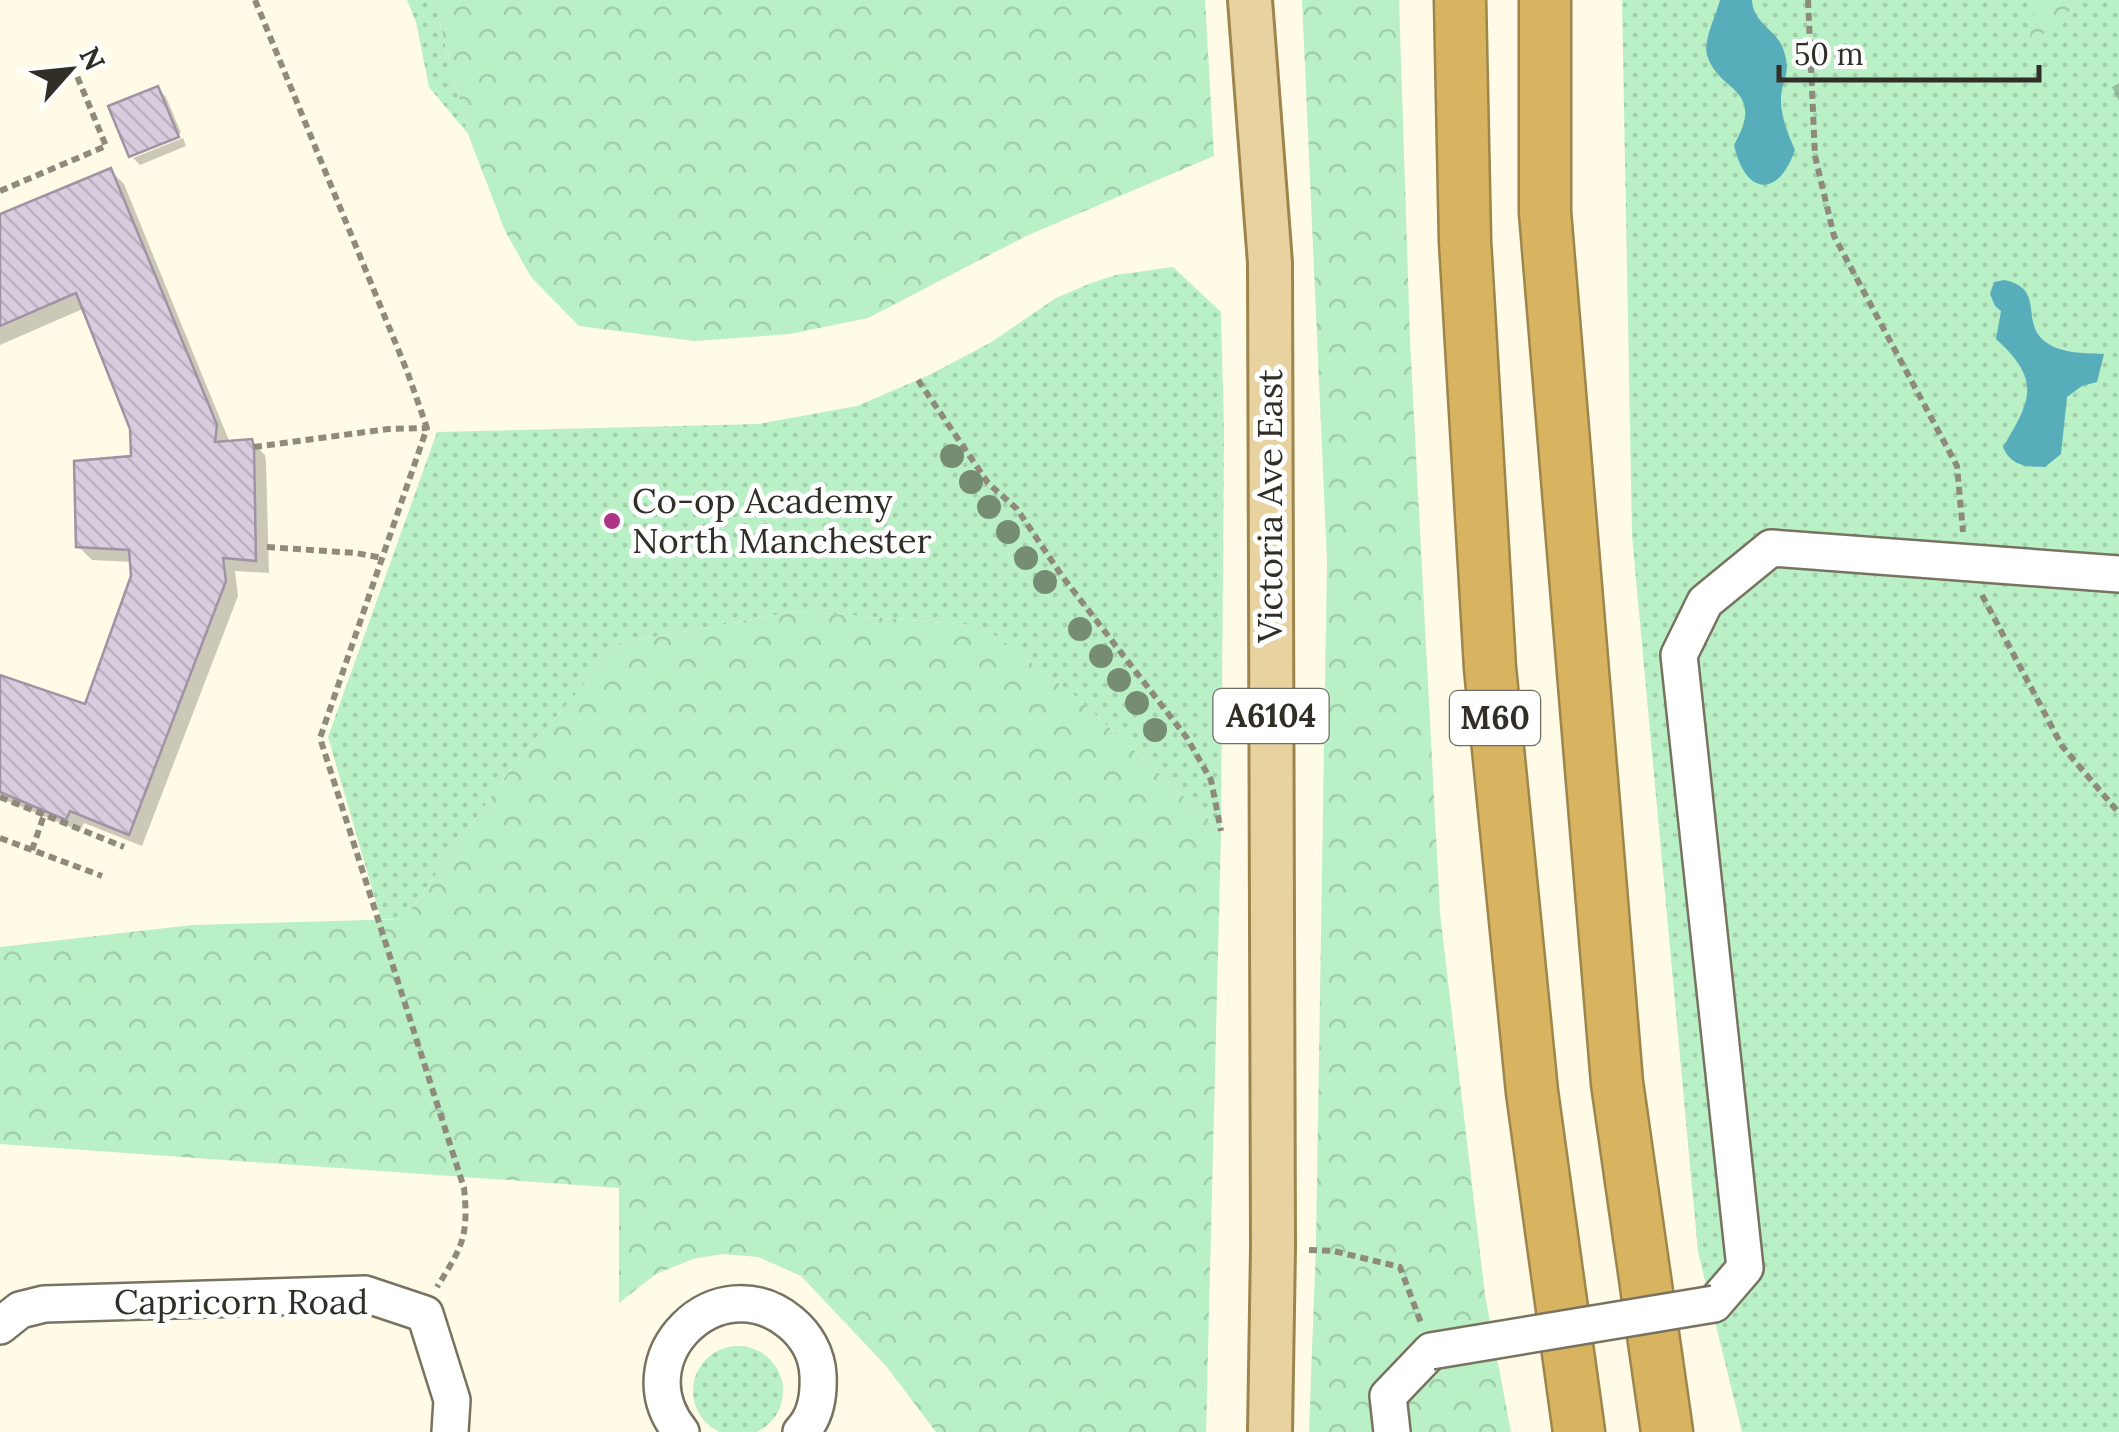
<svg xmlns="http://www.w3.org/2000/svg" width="2119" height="1432" viewBox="0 0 2119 1432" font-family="Lora,serif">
<defs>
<pattern id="green-dots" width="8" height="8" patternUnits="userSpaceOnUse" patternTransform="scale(2.5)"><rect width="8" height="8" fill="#baf0c6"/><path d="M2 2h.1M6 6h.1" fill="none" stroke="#a0ceaa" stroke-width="1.8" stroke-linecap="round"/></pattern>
<pattern id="forest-crowns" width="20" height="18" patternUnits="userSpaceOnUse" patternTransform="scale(2.5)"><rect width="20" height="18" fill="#baf0c6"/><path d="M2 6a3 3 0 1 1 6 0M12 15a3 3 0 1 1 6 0" fill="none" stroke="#a0ceaa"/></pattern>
<pattern id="building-back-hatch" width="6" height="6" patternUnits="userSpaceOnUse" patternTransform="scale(2.5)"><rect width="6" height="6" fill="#d8ccde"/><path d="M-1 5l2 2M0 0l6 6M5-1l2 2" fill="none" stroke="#bab0be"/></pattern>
</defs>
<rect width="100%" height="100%" fill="#fffbe6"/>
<path fill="url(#green-dots)" d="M 407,0 L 434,0 L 468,134 L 429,87 L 416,22 Z
M 1622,0 L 2119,0 L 2119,1432 L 1742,1432 L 1698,1252 L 1632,536 Z
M 1173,267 L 1221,312 L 1224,431 L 1221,831 L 1074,695 L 982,626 L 797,611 L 621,643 L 516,762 L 404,919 L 381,919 L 328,737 L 437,432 L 758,424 L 857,406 L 927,376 L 990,343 L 1056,298 L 1091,283 L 1116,275 Z
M693 1391a45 45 0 1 1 90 0a45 45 0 1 1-90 0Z"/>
<path fill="url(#forest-crowns)" d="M 434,0 L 1205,0 L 1214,156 L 1026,236 L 868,318 L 790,334 L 694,341 L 579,326 L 531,277 L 505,231 L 468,134 Z
M 1302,0 L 1399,0 L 1410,340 L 1440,913 L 1485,1295 L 1511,1432 L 1309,1432 L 1316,1243 L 1327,561 Z
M 2036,0 L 2081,0 L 2028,48 Z
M 797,611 L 982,626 L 1074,695 L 1221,831 L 1206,1432 L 936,1432 L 886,1366 L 801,1276 L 758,1257 L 723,1254 L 693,1259 L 656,1274 L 619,1303 L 619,1188 L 0,1144 L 0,947 L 192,925 L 404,919 L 516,762 L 621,643 Z"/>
<path fill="#57aeba" d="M 1720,0 L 1752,0 C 1753,24 1777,29 1784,51 C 1791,74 1783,77 1781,97 C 1780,114 1788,134 1795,150 C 1778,199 1745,195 1734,145 C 1767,87 1718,93 1707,55 C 1703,40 1716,16 1720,0 Z
M 2004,280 C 2045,288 2021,320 2043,340 C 2059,354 2085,353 2104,354 L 2097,382 L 2082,386 L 2067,397 L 2061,454 L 2045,467 C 2026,467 2011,466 2003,447 C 2032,399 2041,380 1996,339 L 2001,311 L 1995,306 L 1990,294 L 1994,282 Z"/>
<path fill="#0003" d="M 2119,83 L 2119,101 L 2112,87 Z
M 157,88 L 166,97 L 181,133 L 131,154 L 131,157 L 111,107 Z
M 183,138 L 186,146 L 140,165 L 133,158 Z
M 111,171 L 124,184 L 230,443 L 251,441 L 265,455 L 266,463 L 269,573 L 235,571 L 238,596 L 142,846 L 84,823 L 80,831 L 0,798 L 0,677 L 87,708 L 133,577 L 132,562 L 92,560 L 78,546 L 133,458 L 133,429 L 85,308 L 0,345 L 0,217 Z"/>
<path fill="url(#building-back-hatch)" stroke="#9f93a4" stroke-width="2.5" d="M 158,86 L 179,137 L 129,157 L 108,106 Z
M 111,168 L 217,425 L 215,442 L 252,439 L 254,447 L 256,561 L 223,558 L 226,581 L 129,835 L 70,811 L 66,820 L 0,792 L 0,675 L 85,704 L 131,576 L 129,550 L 76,547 L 74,461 L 131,456 L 130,429 L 76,293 L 0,326 L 0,214 Z"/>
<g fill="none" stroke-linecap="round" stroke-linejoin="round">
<g stroke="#777360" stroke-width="40">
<path id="minor" d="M 1714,1304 L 1745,1268 L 1679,655 L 1705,602 L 1771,548 L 2119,574
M 0,1326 L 20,1310 L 44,1304 L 365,1294 L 425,1314 L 452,1400 L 450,1432
M 681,1432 C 621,1359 717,1263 790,1322 C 806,1335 817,1354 818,1375 C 819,1395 816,1417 801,1432
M 1392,1432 L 1388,1396 L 1431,1351"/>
</g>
<g stroke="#9d854c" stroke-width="48">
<path id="major" d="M 1250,0 L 1270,263 L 1273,1248 L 1270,1432"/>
</g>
<g stroke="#9d854c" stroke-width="55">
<path id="highway" d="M 1460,0 L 1465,241 L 1490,668 L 1532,1092 L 1579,1432
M 1545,0 L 1545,212 L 1617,1083 L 1667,1432"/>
</g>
<path stroke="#8e8b7d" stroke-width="6" stroke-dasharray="8 5" stroke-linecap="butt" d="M 255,0 L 407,371 L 427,428 L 320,738 L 464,1188 C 469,1237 462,1247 437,1287
M 1808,0 L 1815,156 L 1834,236 L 1957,466 L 1963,532
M 0,191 L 106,146 L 77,76
M 918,380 L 988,483 L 1017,509 L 1062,576 L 1187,738 L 1211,780 L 1221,831
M 254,447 L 388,429 L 427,428
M 267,547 L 356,553 L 382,558
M 1982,595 L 2062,746 L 2119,813
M 0,797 L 124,847
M 0,838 L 102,876
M 32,850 L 44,815
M 1309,1250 L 1334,1251 L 1400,1267 L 1421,1323"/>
<use href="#minor" stroke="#fff" stroke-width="35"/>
<use href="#major" stroke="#e8d2a0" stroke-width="42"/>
<use href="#highway" stroke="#d8b461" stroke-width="50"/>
<g stroke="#777360" stroke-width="40" stroke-linecap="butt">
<path id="minor-bridge" d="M 1431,1351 L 1714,1304"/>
</g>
<use href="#minor-bridge" stroke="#fff" stroke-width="35"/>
</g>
<g fill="#768d74">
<circle cx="952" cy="456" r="12"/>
<circle cx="971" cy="482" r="12"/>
<circle cx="989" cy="507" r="12"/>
<circle cx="1008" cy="532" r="12"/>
<circle cx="1026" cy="558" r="12"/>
<circle cx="1045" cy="582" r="12"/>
<circle cx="1080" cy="629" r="12"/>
<circle cx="1101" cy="656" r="12"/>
<circle cx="1119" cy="680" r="12"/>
<circle cx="1137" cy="703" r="12"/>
<circle cx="1155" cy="730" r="12"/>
</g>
<circle fill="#b03486" stroke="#fff" stroke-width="4" cx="612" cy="521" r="10"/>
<g text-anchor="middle" stroke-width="10" stroke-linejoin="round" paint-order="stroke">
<g fill="#fff" stroke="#6e6d67" stroke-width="2.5">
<rect x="1213.5" y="689" width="115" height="54" rx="8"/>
<rect x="1450" y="691" width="90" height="54" rx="8"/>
</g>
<g font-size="32" font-weight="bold" fill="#302e26">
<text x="1271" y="727">A6104</text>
<text x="1495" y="729">M60</text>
</g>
<g font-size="35" fill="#302e26" stroke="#fff" text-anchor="start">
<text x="632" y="513">Co-op Academy<tspan x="632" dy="40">North Manchester</tspan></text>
</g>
<g font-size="35" fill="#302e26" stroke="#fff">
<text transform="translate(1270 506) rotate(-90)" y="12">Victoria Ave East</text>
<text x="241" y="1314">Capricorn Road</text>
</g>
</g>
<g transform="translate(70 70) rotate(63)" stroke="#ffffff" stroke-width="8" paint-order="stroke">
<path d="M0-8L18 38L0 25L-18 38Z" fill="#302e26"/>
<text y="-15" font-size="28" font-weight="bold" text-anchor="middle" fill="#302e26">N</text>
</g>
<path d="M1779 65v15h260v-15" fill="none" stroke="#302e26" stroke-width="5"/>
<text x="1794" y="65" font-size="30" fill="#302e26" stroke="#ffffff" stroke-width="8" paint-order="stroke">50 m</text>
</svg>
